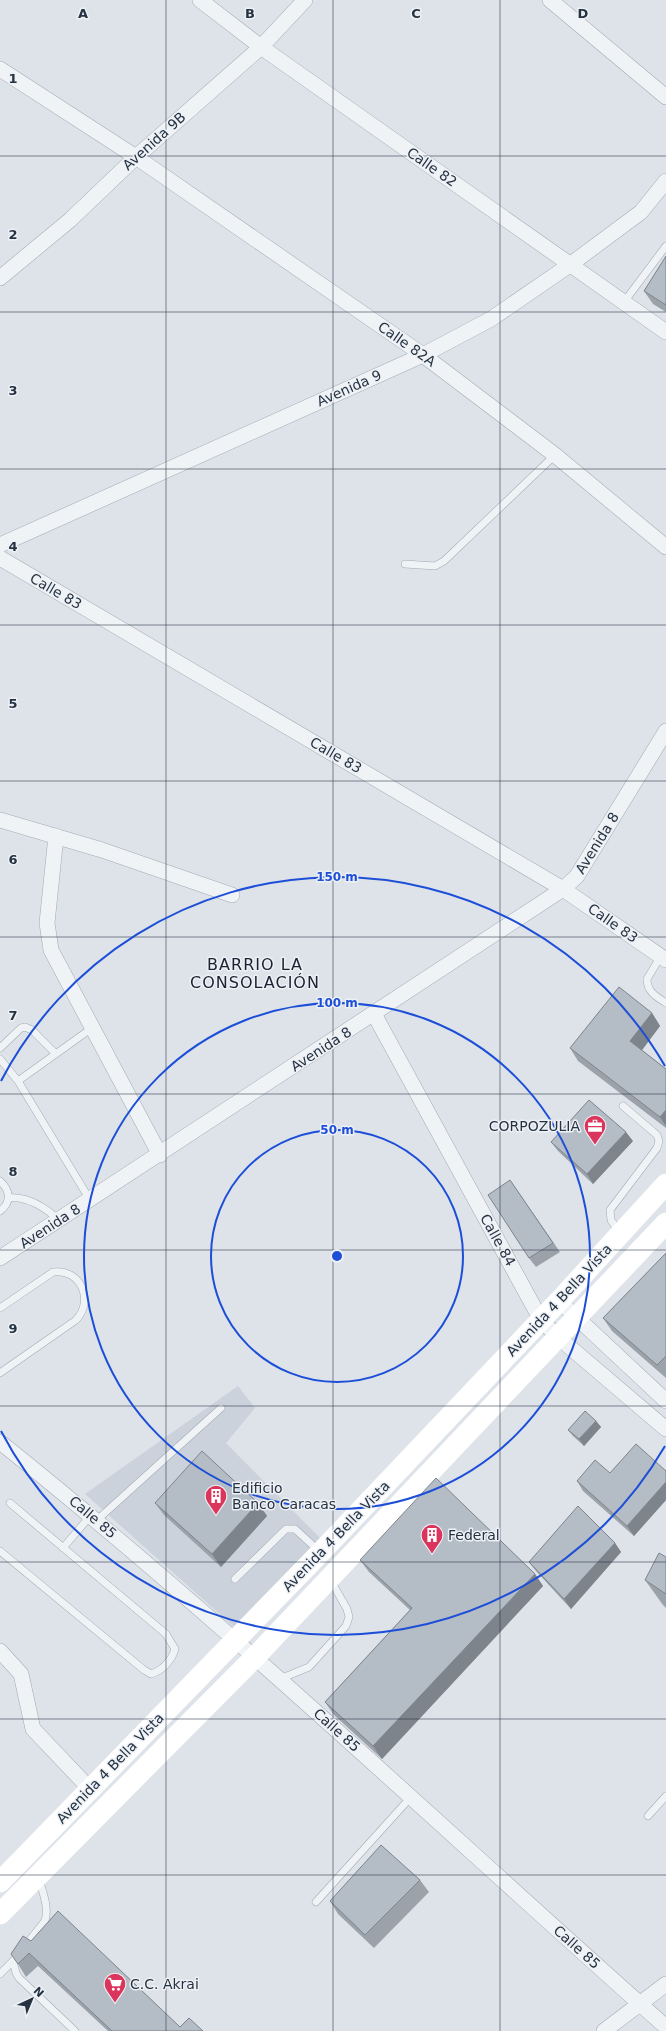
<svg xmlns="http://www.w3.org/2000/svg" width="666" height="2031" viewBox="0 0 666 2031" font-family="'DejaVu Sans',sans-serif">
<rect width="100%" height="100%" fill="#dde3e9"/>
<path fill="#cbd2db" d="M 238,1386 L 255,1408 L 226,1443 L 320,1538 L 234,1627 L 85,1494 Z"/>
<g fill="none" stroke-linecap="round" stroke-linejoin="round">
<g stroke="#a2aab3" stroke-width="8">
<path id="lane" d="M 624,302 L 666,246
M 405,564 L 435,566 L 444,561 L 555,455
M 661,956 L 647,979 C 647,992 657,997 666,1003
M 0,1048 L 21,1028 L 25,1027 L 32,1030 L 55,1053
M 0,1059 L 18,1081
M 0,1181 C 10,1190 12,1202 0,1211
M 9,1198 C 29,1196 46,1208 60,1221
M 90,1200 L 18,1081 L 92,1028
M 619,1232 L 611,1220 L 610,1210 L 657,1148 L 659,1141 L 657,1135 L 623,1106
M 0,1308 L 53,1272 C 80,1268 95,1300 76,1320 L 0,1373
M 97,1520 L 221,1408
M 63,1548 L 91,1515
M 0,1551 L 144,1670 L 151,1674 C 162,1671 172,1660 175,1649 L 166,1634 L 10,1503
M 235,1579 L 286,1529 L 295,1529 L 319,1551
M 280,1679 L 309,1667 L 346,1626 L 349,1617 L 347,1609 L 331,1581
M 648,1816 L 666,1796
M 39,1879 C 43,1893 49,1907 45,1921 L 13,1961 L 16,1973 L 19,1978 L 75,2031
M 316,1902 L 411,1797
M 0,1974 L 13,1961"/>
</g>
<g stroke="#a2aab3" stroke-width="16">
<path id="street" d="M 200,0 L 261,47 L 666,332
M 550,0 L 666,97
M 0,69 L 136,157 L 423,355 L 555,455 L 666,547
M 0,278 L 70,220 L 136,157 L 261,47 L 305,0
M 0,545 L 423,355 L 491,319 L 571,264 L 641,212 L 666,181
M 0,558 L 563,889 L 666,960
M 0,820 L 102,850 L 232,895
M 56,836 L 47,923 L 51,950 L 160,1155
M 374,1014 L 541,1320 L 559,1338 L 666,1429
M 0,1258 L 563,889 L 577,876 L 666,731
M 559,1301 L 666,1401
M 0,1442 C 231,1627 445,1831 666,2027
M 0,1651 L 21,1674 L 33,1729 L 90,1789
M 604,2031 L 666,1984"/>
</g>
<use href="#lane" stroke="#f0f3f6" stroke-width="7"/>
<use href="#street" stroke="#f0f3f6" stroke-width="15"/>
<path stroke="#fff" stroke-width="21" d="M 0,1882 L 321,1552 L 559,1301 L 666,1184
M 0,1914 L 255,1657 L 666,1223"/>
</g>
<path fill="#9ba2aa" d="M 666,256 L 666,312 L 653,304 L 644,291 Z
M 652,1013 L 660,1026 L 642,1050 L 666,1069 L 666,1128 L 578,1061 L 570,1048 Z
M 633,1141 L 593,1184 L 558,1151 L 551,1142 Z
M 510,1180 L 560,1252 L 536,1267 L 529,1258 Z
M 666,1253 L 666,1378 L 612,1331 L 603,1318 Z
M 596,1421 L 601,1427 L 584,1446 L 573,1436 L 568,1430 Z
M 666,1471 L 666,1500 L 634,1536 L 583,1491 L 577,1481 L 610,1473 Z
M 155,1503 L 258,1503 L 267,1516 L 221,1567 L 164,1515 Z
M 615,1543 L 621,1552 L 571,1609 L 536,1571 L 529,1562 Z
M 666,1557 L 666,1608 L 663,1605 L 645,1580 Z
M 360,1560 L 535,1574 L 543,1586 L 382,1759 L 334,1715 L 325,1702 L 410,1610 L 369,1572 Z
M 420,1880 L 429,1892 L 374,1948 L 338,1914 L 330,1901 Z
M 31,1941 L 180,2027 L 203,2031 L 108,2031 L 38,1966 L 26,1977 L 18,1964 Z"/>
<path fill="#7e848b" d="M 652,1013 L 660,1026 L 639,1054 L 630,1041 Z
M 666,1110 L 666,1126 L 660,1117 Z
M 626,1132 L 633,1141 L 593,1184 L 587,1174 Z
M 596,1421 L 601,1427 L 584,1446 L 579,1439 Z
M 666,1482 L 666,1500 L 634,1536 L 627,1526 Z
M 258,1503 L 267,1516 L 221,1567 L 212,1554 Z
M 615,1543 L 621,1552 L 571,1609 L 564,1599 Z
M 535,1574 L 543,1586 L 382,1759 L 373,1746 Z"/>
<path fill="#b4bcc6" stroke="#7e848b" d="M 666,256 L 666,305 L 644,291 Z
M 619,987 L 652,1013 L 630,1041 L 666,1069 L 666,1110 L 660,1117 L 570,1048 Z
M 589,1100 L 626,1132 L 587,1174 L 551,1142 Z
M 510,1180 L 553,1243 L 529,1258 L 488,1195 Z
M 666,1253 L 666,1356 L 657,1365 L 603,1318 Z
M 585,1411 L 596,1421 L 579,1439 L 568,1430 Z
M 636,1444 L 666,1471 L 666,1482 L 627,1526 L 577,1481 L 595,1460 L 610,1473 Z
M 202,1451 L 258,1503 L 212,1554 L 155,1503 Z
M 436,1478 L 535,1574 L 373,1746 L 325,1702 L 412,1608 L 360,1560 Z
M 578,1506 L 615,1543 L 564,1599 L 529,1562 Z
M 659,1553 L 666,1557 L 666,1594 L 645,1580 Z
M 381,1845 L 420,1880 L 365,1935 L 330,1901 Z
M 58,1911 L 180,2027 L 189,2018 L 203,2031 L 112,2031 L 29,1953 L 18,1964 L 11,1954 L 23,1936 L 31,1941 Z"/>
<path fill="none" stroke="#253241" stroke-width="1" stroke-opacity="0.55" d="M 166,0 L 166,2031M 333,0 L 333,2031M 500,0 L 500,2031M 0,156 L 666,156M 0,312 L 666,312M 0,469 L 666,469M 0,625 L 666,625M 0,781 L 666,781M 0,937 L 666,937M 0,1094 L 666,1094M 0,1250 L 666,1250M 0,1406 L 666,1406M 0,1562 L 666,1562M 0,1719 L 666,1719M 0,1875 L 666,1875"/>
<g fill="none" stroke="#1d4ed8" stroke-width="2">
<circle cx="337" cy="1256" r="126"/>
<circle cx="337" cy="1256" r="253"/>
<path d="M665 1446A379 379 0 0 1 1 1431M1 1081A379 379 0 0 1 665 1066"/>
</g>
<defs>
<g id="office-pin" transform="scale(1.15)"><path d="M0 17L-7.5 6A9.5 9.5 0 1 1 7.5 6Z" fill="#db355c" stroke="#edf1f6"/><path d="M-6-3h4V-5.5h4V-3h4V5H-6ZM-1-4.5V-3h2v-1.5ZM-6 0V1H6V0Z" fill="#fff"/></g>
<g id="building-pin" transform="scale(1.15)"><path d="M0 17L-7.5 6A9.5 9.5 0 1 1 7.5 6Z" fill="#db355c" stroke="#edf1f6"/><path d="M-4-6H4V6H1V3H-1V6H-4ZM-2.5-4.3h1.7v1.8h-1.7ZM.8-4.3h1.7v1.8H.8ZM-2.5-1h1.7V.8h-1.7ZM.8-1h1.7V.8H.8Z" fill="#fff"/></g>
<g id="supermarket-pin" transform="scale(1.15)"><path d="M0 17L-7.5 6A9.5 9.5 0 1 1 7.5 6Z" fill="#db355c" stroke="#edf1f6"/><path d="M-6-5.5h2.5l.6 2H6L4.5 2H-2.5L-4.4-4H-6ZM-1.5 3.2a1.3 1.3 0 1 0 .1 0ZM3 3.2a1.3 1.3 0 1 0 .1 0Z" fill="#fff"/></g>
</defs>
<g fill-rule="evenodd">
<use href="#office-pin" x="595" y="1126"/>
<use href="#building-pin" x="216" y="1496"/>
<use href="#building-pin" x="432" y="1535"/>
<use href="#supermarket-pin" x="115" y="1984"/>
</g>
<g text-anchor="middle" stroke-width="3" stroke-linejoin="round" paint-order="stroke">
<g font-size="14" fill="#253241" stroke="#edf1f6">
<text transform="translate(154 141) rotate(-42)" y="5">Avenida 9B</text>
<text transform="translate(432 167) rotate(35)" y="5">Calle 82</text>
<text transform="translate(407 344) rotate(35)" y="5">Calle 82A</text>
<text transform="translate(349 388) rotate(-24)" y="5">Avenida 9</text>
<text transform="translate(56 591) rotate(30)" y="5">Calle 83</text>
<text transform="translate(336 755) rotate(30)" y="5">Calle 83</text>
<text transform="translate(597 843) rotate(-58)" y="5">Avenida 8</text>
<text transform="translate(613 923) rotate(35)" y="5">Calle 83</text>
<text transform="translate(321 1049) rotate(-33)" y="5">Avenida 8</text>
<text transform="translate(50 1226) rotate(-33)" y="5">Avenida 8</text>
<text transform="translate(498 1240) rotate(61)" y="5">Calle 84</text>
<text transform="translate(559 1300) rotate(-47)" y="5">Avenida 4 Bella Vista</text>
<text transform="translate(93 1517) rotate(40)" y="5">Calle 85</text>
<text transform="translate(336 1536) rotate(-46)" y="5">Avenida 4 Bella Vista</text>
<text transform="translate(337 1730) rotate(42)" y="5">Calle 85</text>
<text transform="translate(110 1768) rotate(-46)" y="5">Avenida 4 Bella Vista</text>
<text transform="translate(577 1947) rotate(42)" y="5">Calle 85</text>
</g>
<g font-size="14" fill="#253241" stroke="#edf1f6" text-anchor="start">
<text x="580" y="1131" text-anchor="end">CORPOZULIA</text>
<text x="232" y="1493">Edificio<tspan x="232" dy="16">Banco Caracas</tspan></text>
<text x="448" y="1540">Federal</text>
<text x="130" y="1989">C.C. Akrai</text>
</g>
<g font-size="16" letter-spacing="1" fill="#182231" stroke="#edf1f6">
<text x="255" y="970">BARRIO LA<tspan x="255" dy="18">CONSOLACIÓN</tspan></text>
</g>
</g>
<g font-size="13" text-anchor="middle" font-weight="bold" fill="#253241" stroke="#edf1f6" stroke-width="3" stroke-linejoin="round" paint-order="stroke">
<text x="83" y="18">A</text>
<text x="250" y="18">B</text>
<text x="416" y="18">C</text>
<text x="583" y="18">D</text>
<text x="13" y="83">1</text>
<text x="13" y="239">2</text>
<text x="13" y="395">3</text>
<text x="13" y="551">4</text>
<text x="13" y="708">5</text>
<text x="13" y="864">6</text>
<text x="13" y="1020">7</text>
<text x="13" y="1176">8</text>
<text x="13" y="1333">9</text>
</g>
<circle cx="337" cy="1256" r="6" fill="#1d4ed8" stroke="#edf1f6" stroke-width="2"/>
<g font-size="12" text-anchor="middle" font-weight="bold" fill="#1d4ed8" stroke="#edf1f6" stroke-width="3" stroke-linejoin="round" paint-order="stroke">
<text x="337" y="881">150 m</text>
<text x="337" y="1007">100 m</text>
<text x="337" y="1134">50 m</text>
</g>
<g transform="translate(32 1999) rotate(44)" stroke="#edf1f6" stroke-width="3" paint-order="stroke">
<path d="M0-3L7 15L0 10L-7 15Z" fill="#253241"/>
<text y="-6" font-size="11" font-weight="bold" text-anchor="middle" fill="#253241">N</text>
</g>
</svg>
